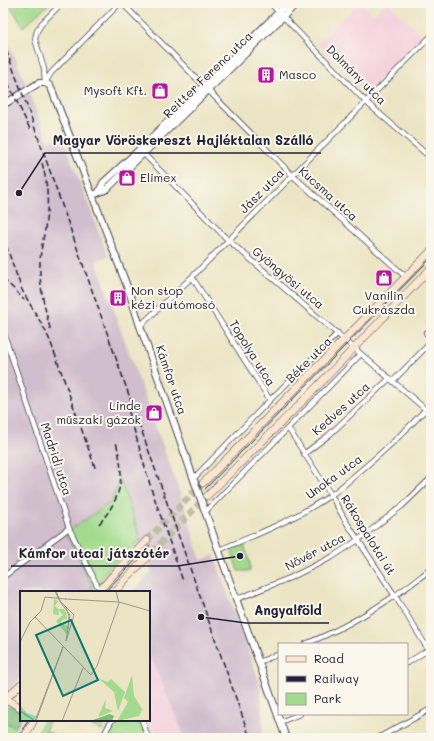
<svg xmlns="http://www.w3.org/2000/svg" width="434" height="741" viewBox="0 0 434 741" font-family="Mali,sans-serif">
<rect width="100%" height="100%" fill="#fbf7ec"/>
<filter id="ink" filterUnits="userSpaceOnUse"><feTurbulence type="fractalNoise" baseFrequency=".025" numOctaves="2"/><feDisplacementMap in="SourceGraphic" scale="8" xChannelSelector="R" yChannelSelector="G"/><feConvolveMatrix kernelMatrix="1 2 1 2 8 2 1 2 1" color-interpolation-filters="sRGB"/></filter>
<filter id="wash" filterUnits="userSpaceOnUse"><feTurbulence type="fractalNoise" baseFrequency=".012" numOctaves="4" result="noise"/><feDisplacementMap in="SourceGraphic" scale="16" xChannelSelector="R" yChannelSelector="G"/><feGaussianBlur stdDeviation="0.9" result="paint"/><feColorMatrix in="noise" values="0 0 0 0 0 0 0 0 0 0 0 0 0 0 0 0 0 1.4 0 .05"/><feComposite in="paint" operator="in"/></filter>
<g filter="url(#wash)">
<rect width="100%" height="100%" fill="#ece5c5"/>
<path fill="#f4cfdd" d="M 359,3 L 361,3 L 373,15 L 385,3 L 389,3 L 422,36 L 366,93 L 317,44 Z
M 149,652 L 185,738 L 154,738 L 148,720 L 149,720 Z"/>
<path fill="#d0bdcd" d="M 3,25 L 8,44 L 15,57 L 48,141 L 63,138 L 108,256 L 96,261 L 182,499 L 201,560 L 214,555 L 260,684 L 263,732 L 264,738 L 185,738 L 149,652 L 149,592 L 134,592 L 151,572 L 120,480 L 111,502 L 65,534 L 77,553 L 82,564 L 91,586 L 92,592 L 21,592 L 21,678 L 3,695 Z"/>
<path fill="#a2db8d" stroke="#627e64" d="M 9,3 L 50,3 L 23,27 Z
M 120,479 L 141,540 C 129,550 115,560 106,572 C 101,579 98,587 92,592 L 91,585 L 77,553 L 65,534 L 111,502 Z
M 244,545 L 250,563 L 250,571 L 238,571 L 231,549 Z
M 5,704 L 9,704 L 21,711 L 21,718 L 11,735 L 9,736 L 8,738 L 3,738 L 3,705 Z
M 44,720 L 50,720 L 45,730 L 59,737 L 58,738 L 35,738 Z
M 82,720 L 93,720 L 104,726 L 102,731 Z
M 117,720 L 137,720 L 138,724 L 142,723 L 147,738 L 104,738 L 109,728 L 115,726 Z"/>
<path fill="#81bb78" stroke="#526e5a" d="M 8,707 C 13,707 20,710 21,715 L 16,725 L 13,726 L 3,722 L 3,712 Z"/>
</g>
<g filter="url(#ink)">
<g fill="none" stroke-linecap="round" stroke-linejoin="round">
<path stroke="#c4bea9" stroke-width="7" stroke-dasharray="7 3.5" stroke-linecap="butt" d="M 147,540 L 203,483
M 152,552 L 205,498"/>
<g stroke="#403f50" stroke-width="6">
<path id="minor" d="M 122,3 L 292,175 L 406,277
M 270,3 L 366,102 L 431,158
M 45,83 L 51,73 L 120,3
M 45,83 L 44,69 L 35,39 L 37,31 L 42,23 L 62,3
M 142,152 L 228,240 L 431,414
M 192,277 L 270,400
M 140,326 L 192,277 L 431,36
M 3,331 L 69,528 L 97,585 L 101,589
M 426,333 L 431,338
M 393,381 L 431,342
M 288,428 L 331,495 L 345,520 L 395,596 L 431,654
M 304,454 L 329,435 L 390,378
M 194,478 L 270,400 L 338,333
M 205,512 L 361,354
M 219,550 C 257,535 297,518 331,495 C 341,488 350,480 359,472 C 383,452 405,432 426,409
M 3,577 L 69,528
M 237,599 L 292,577 L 332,557 L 358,540 L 402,506 L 431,478
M 305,644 C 336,632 366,615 394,596 C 407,588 419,578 431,569
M 259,662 L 279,654
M 407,663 L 431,648
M 142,720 L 148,738
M 280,722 L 300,714
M 102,738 L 112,720
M 378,738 L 431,709"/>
</g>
<g stroke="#403f50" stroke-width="8">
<path id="tertiary" d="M 3,105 L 39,83 L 45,83 L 49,85 L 52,90 L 130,294 L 140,326 L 220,554 L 286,738
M 99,192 L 103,183 L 139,150 L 288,3
M 93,195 L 107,189 L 297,3"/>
</g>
<g stroke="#403f50" stroke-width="8">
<path id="secondary" d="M 203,483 L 431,251
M 207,496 L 307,397 L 431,268
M 98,592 L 117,571 L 147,540
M 115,592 L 123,582 L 152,552
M 3,701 L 21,684
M 3,701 L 11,702 L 21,708
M 24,738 L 34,720"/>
</g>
<use href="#minor" stroke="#fff" stroke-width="4.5"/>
<use href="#tertiary" stroke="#fff" stroke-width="6"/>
<use href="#secondary" stroke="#fbe5cf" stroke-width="7"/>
<path stroke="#22223b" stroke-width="1" d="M 205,489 L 431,258
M 105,592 L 150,545
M 18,738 L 28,720"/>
<path stroke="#22223b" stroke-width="1.5" stroke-dasharray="6 3" stroke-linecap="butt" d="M 3,42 L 27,106 L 250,738
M 3,75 L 8,83 L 30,129
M 42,163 C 47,181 49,201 46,220 C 45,235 40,249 40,263 C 39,287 45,309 51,332
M 3,237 L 22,290 L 45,330 L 51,343 L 96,470
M 3,279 L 13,288 L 24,300
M 126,402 L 151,488 L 183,581
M 99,524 C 123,496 125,476 116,442"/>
</g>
</g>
<defs>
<g id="building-square" transform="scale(0.9)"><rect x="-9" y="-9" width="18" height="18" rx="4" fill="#b5179e" stroke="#fbf7ec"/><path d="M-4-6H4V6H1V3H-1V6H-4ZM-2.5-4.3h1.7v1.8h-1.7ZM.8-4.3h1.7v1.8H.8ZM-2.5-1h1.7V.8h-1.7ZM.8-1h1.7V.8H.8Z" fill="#fff"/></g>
<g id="shop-square" transform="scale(0.9)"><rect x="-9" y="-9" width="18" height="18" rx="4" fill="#b5179e" stroke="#fbf7ec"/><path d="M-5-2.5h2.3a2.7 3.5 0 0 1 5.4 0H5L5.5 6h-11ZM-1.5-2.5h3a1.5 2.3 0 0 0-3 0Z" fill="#fff"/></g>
</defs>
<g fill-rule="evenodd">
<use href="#building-square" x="266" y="75"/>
<use href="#shop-square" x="160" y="91"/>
<use href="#shop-square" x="127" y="178"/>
<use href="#shop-square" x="384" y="278"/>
<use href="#building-square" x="118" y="298"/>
<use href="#shop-square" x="154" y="413"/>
</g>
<g text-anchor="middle" stroke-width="4" stroke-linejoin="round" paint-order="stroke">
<g font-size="12" fill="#22223b" stroke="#fbf7ec">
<text transform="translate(208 75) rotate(-44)" y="4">Reitter Ferenc utca</text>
<text transform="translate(356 75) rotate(45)" y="4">Dolmány utca</text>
<text transform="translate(262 191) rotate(-45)" y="4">Jász utca</text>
<text transform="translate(328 194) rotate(42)" y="4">Kucsma utca</text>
<text transform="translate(288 278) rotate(40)" y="4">Gyöngyösi utca</text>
<text transform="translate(252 353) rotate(58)" y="4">Topolya utca</text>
<text transform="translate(309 360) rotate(-45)" y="4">Béke utca</text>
<text transform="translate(171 380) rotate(71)" y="4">Kámfor utca</text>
<text transform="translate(341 409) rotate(-42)" y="4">Kedves utca</text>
<text transform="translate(56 459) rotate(72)" y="4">Madridi utca</text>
<text transform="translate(334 477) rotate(-36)" y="4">Unoka utca</text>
<text transform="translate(368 535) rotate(58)" y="4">Rákospalotai út</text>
<text transform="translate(315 552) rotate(-28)" y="4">Nővér utca</text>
</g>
<g font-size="12" fill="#22223b" stroke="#fbf7ec" text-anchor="start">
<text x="279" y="79">Masco</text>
<text x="147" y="95" text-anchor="end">Mysoft Kft.</text>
<text x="140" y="182">Elimex</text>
<text x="131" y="295">Non stop<tspan x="131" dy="14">kézi autómosó</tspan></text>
<text x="384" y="300" text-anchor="middle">Vanilin<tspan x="384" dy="14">Cukrászda</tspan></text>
<text x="141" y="410" text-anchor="end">Linde<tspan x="141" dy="14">műszaki gázok</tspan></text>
</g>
</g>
<g transform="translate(20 591)">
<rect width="130" height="130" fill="#ece5c5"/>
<path d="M 34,8 L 38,10 L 35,15 L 38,18 L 44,18 L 46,21 L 47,28 L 42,29 L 41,32 L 47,35 L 48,30 L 47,44 L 36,30 L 43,24 L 38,19 L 39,24 L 33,23 ZM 112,84 L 114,105 L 124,121 L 122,119 L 119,125 L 97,130 L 108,111 L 104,107 ZM 78,87 L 88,91 L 91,88 L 105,101 L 98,120 L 94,101 ZM 86,108 L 85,117 L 93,120 L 78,126 ZM 0,114 L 7,122 L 16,125 L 15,130 L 0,130 Z" fill="#a2db8d"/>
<path d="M 90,123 L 94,125 L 92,130 L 70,130 Z" fill="#81bb78"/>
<path fill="none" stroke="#5ab0d6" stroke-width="2" d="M 0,120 L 14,129"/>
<path fill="none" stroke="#9b978e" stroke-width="1" d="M 35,0 L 39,9 L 50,24 L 46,50M 36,0 L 40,10 L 54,24 L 46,50M 25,6 L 46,8M 45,8 L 99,11 L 130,20M 46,17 L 49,25 L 48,38M 15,26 L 71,84 L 77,75 L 99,12 L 96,0M 0,51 L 10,31 L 21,20 L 25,6M 15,130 L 43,56M 16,130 L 43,56M 42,130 L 63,77"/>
<path fill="#0f766e" fill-opacity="0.15" stroke="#0f766e" stroke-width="2" d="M 51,29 L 78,89 L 43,105 L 16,44 Z"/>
<rect width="130" height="130" fill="none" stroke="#22223b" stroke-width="2"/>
</g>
<path fill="none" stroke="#22223b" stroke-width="1.5" d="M19 193L45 153H321M240 556L178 566H11M201 617L246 623H329"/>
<g fill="#22223b" stroke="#fbf7ec" stroke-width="1.5">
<circle cx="19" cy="193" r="4"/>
<circle cx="240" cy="556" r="4"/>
<circle cx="201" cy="617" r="4"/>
</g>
<g font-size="13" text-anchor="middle" font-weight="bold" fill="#22223b" stroke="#fbf7ec" stroke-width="4" stroke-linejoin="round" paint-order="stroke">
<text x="183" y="145">Magyar Vöröskereszt Hajléktalan Szálló</text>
<text x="94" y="558">Kámfor utcai játszótér</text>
<text x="288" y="615">Angyalföld</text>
</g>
<rect width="434" height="741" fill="none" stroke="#fbf7ec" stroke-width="16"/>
<rect x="278" y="643" width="130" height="72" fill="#fbf7ec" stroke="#a4a2a5"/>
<rect x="286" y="656" width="20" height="6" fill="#fbe5cf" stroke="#a4a2a5"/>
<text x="314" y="663" font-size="12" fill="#22223b">Road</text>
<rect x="286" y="676" width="20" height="6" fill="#22223b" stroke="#a4a2a5"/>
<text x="314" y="683" font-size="12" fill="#22223b">Railway</text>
<rect x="286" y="693" width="20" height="12" fill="#a2db8d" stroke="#a4a2a5"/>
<text x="314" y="703" font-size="12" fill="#22223b">Park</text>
</svg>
